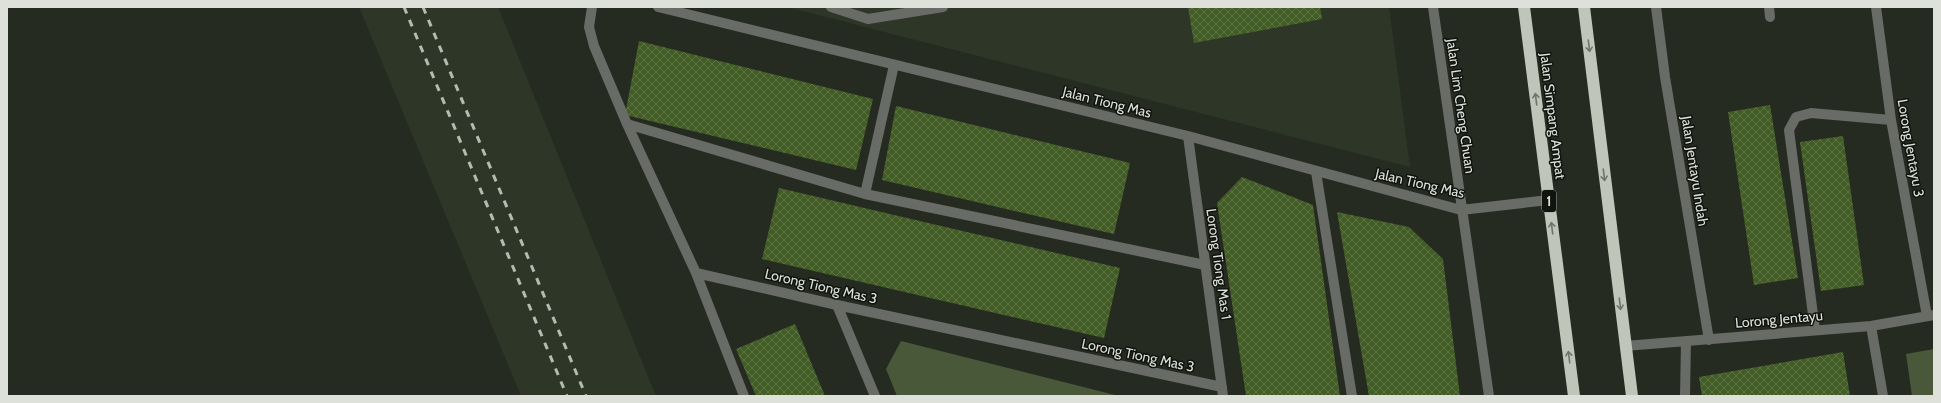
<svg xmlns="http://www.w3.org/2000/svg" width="1941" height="403" viewBox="0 0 1941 403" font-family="Cabin,sans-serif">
<defs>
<pattern id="building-cross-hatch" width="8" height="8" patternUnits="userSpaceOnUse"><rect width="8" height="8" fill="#425c26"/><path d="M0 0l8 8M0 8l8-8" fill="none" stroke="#5d7345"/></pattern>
</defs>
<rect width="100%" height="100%" fill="#262b21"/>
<path fill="#2e3627" d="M 359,7 L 498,7 L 656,396 L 521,396 Z
M 787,7 L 1389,7 L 1410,167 Z"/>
<path fill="#485839" d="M 901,341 L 1119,396 L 897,396 L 886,369 Z
M 1934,349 L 1934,396 L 1912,396 L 1906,354 Z"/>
<path fill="url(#building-cross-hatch)" d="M 1188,7 L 1320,7 L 1322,19 L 1194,43 Z
M 639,41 L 873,99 L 856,170 L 625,115 Z
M 1770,105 L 1798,278 L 1754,285 L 1728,112 Z
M 896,106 L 1130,163 L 1114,234 L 882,180 Z
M 1843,136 L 1864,285 L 1821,291 L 1800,142 Z
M 1242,177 L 1313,205 L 1340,396 L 1246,396 L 1217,203 Z
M 779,188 L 1120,268 L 1104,338 L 762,259 Z
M 1337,212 L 1409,227 L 1443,259 L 1460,396 L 1369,396 Z
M 795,324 L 825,396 L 756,396 L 736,349 Z
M 1843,352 L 1850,396 L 1702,396 L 1699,377 Z"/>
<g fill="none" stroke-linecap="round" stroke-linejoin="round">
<path stroke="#686b66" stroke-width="10" d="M 592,7 L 589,27 L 594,46 L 627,124 L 696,273 L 837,305 L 1222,387
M 658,7 L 1188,136 L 1461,210 L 1549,200
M 831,7 L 868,19 L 943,7
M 1433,7 L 1489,396
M 1656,7 L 1665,77 L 1709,340
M 1769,7 L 1770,17
M 1876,7 L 1891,120 L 1927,316
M 627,124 L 865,194 L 1205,265
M 1188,136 L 1223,396
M 1316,172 L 1352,396
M 865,194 L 894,65
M 696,273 L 744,396
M 837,305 L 875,396
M 1871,326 L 1883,396
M 1815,330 L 1789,130 L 1796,117 L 1811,113 L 1891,120
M 1625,346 L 1871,326 L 1934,315
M 1685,396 L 1686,341"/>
<path stroke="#bfc6b9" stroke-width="12" d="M 1524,7 L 1574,396
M 1584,7 L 1632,396"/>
<path stroke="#b6bab3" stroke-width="3" stroke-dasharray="7 7" stroke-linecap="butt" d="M 404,7 L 567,396
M 423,7 L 586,396"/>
</g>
<defs><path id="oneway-shaft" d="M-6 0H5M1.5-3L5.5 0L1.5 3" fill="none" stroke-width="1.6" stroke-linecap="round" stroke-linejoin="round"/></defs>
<g stroke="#70756c">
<use href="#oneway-shaft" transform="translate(1589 46) rotate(83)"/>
<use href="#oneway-shaft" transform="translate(1536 99) rotate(-97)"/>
<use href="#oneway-shaft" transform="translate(1604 175) rotate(83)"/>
<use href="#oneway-shaft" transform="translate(1552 228) rotate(-97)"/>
<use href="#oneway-shaft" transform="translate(1620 304) rotate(83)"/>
<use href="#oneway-shaft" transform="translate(1569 357) rotate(-97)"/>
</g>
<g text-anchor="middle" stroke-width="3" stroke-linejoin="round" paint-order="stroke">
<rect fill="#10130e" stroke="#a0a39d" stroke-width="1" x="1542" y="190" width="14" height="22" rx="3"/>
<g font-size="13" font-weight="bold" fill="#dde1da">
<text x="1549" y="206">1</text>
</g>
<g font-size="14" fill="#dde1da" stroke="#10130e">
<text transform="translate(1107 102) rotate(14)" y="5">Jalan Tiong Mas</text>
<text transform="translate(1461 106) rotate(82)" y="5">Jalan Lim Cheng Chuan</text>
<text transform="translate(1553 116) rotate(83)" y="5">Jalan Simpang Ampat</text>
<text transform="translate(1911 148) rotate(80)" y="5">Lorong Jentayu 3</text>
<text transform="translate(1695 171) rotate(81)" y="5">Jalan Jentayu Indah</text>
<text transform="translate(1420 183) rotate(13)" y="5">Jalan Tiong Mas</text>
<text transform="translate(1219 264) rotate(82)" y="5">Lorong Tiong Mas 1</text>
<text transform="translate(821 286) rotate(13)" y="5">Lorong Tiong Mas 3</text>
<text transform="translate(1779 319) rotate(-5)" y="5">Lorong Jentayu</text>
<text transform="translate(1138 355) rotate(12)" y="5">Lorong Tiong Mas 3</text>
</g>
</g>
<rect width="1941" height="403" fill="none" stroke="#dde1da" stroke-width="16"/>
</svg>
